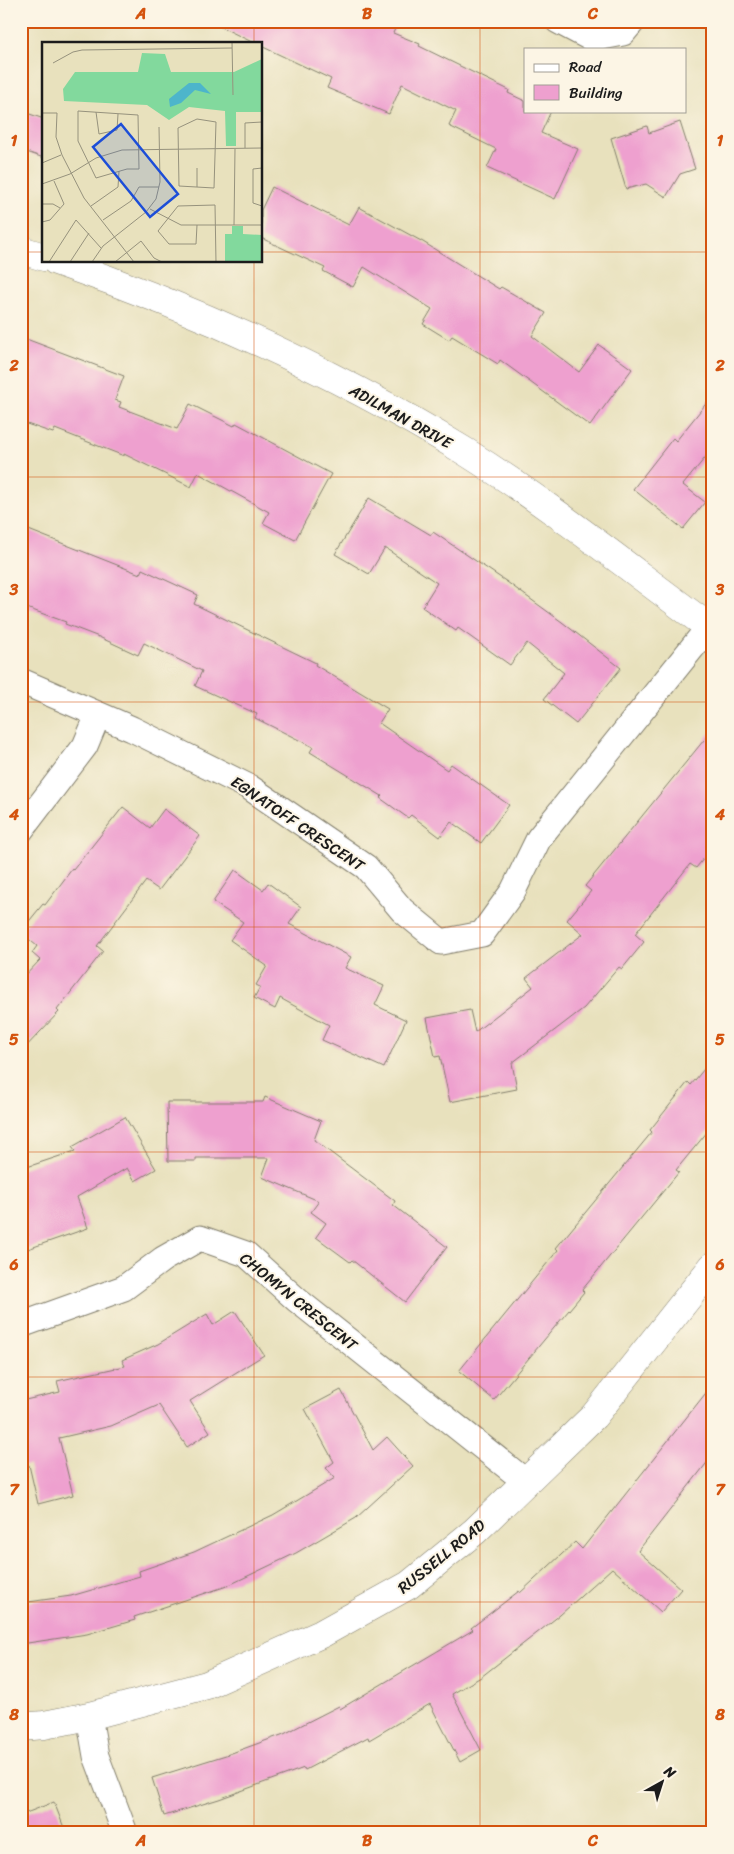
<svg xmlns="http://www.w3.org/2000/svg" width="734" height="1854" viewBox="0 0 734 1854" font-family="Sriracha,sans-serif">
<rect width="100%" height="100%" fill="#fcf5e5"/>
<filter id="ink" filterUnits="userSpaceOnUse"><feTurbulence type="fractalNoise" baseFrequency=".02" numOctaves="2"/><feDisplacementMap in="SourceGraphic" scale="10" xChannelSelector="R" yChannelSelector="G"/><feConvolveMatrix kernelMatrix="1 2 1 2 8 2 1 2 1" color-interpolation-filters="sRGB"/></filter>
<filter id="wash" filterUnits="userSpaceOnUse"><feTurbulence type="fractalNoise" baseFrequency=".0096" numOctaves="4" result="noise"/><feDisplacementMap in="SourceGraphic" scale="20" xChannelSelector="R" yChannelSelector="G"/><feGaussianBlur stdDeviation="1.12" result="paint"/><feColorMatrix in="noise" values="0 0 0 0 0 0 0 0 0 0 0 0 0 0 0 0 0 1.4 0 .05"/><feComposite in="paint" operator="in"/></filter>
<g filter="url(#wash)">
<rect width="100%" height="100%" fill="#e8e1bd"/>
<g id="blocks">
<path fill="#eea0cf" d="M 209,21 L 377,21 L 395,29 L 393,33 L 420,44 L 419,46 L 509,90 L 508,93 L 525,101 L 525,111 L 551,111 L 541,133 L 578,149 L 555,199 L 487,168 L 496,149 L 449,126 L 456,111 L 402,84 L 389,114 L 327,88 L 331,79 L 261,46 L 261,44 L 256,44 Z
M 21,111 L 44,119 L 44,158 L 21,150 Z
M 680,122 L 695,169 L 680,174 L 666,197 L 646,184 L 626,189 L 611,138 L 647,126 L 649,133 Z
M 272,187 L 349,225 L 359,207 L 423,242 L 499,289 L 501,287 L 546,313 L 532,336 L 579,372 L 599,345 L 632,369 L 590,426 L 500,360 L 498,364 L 452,336 L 449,340 L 423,324 L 432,309 L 364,267 L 353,287 L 323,271 L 325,268 L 261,238 L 261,210 Z
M 21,337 L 124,376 L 115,400 L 121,402 L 119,407 L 177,429 L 190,404 L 234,426 L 236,423 L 331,474 L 295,540 L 263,523 L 269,512 L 198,473 L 191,487 L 124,454 L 124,456 L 55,429 L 53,433 L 21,422 Z
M 713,395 L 713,448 L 683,485 L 705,502 L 683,529 L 633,489 L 673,438 L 676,441 Z
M 369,498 L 431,535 L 433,532 L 507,582 L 562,622 L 621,668 L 576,724 L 544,699 L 564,673 L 527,643 L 510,665 L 458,628 L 456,631 L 422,607 L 437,583 L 385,548 L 369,574 L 335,554 Z
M 21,527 L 140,574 L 142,569 L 198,595 L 194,604 L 316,663 L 315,665 L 388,709 L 379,723 L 447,770 L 451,764 L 509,805 L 481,843 L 451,822 L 440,837 L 411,815 L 408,818 L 380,798 L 382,796 L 310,752 L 313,747 L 255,718 L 257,714 L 195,686 L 202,671 L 144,643 L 138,655 L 99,637 L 65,624 L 66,622 L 21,606 Z
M 713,729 L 713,847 L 696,868 L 690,864 L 635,934 L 644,942 L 622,969 L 619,967 L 584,1008 L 512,1063 L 517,1089 L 450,1102 L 440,1056 L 435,1057 L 427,1018 L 470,1010 L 475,1032 L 533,987 L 526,978 L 583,934 L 567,920 L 591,891 L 585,886 Z
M 123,807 L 150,828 L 164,809 L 200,836 L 159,890 L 146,881 L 97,946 L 103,951 L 57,1010 L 59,1012 L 21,1052 L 21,980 L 40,960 L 32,953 L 37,946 L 21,933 L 21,931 L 43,904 L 45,905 L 72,869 L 73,870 Z
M 235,870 L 263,890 L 268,883 L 301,907 L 289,924 L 351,957 L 345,968 L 384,986 L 375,1005 L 406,1020 L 384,1068 L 322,1040 L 329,1025 L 280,998 L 275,1009 L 254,998 L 260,987 L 256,985 L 267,966 L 230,940 L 243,922 L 213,902 Z
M 713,1058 L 713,1125 L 676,1170 L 679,1172 L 582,1290 L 584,1292 L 494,1400 L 459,1371 L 558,1250 L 556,1248 L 652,1132 L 650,1130 L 688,1082 L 691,1085 Z
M 265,1097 L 321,1121 L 314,1140 L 395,1201 L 393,1205 L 447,1247 L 405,1302 L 352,1260 L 350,1262 L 316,1237 L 326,1223 L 311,1212 L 319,1201 L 262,1177 L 269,1158 L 196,1158 L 196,1161 L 168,1161 L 167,1102 L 263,1102 Z
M 125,1117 L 156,1169 L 135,1181 L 127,1168 L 77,1197 L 88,1228 L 25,1250 L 21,1235 L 21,1169 L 75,1151 L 72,1147 Z
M 235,1311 L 264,1355 L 190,1401 L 210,1432 L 187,1447 L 159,1405 L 111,1426 L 59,1438 L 73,1495 L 38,1504 L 29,1465 L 21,1466 L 21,1401 L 60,1392 L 57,1381 L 125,1366 L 122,1360 L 158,1344 L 207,1314 L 213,1325 Z
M 713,1384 L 713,1455 L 638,1551 L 681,1589 L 661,1612 L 612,1568 L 560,1615 L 481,1677 L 452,1694 L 481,1750 L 460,1762 L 430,1704 L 369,1740 L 368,1737 L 305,1770 L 304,1768 L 219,1799 L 164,1816 L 152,1778 L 229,1754 L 284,1734 L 339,1706 L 340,1709 L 473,1630 L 471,1628 L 519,1591 L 520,1593 L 575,1542 L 582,1549 Z
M 341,1390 L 373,1450 L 387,1437 L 413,1466 L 356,1518 L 296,1553 L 227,1586 L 134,1617 L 135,1620 L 87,1634 L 21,1644 L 21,1603 L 71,1596 L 140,1576 L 139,1571 L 194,1552 L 273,1515 L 335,1478 L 326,1468 L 334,1462 L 305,1409 Z
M 54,1802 L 66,1833 L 21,1833 L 21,1815 Z"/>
</g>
</g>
<g filter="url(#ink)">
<use href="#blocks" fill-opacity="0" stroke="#827e6c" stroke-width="1"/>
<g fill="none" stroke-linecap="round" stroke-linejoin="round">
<g stroke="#827e6c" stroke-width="27">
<path id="street" d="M 558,21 L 592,39 L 623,33 L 633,21
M 21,681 L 132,729 L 249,787 L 366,867 L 402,910 L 441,942 L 482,934 L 513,891 L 539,838 L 713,622
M 21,830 L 85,746 L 98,715
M 21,1325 L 124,1288 L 163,1259 L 200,1238 L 246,1254 L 297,1300 L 525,1481
M 89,1716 L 96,1756 L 125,1833"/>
</g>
<g stroke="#827e6c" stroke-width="29">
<path id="secondary" d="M 21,250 L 44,257
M 56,261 C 199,310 337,373 466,452 C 552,506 631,570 713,630
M 21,1727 L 44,1725 L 89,1716 L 207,1685 L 321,1634 L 409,1585 L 475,1531 L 594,1416 L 713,1266"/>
</g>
<use href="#street" stroke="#fff" stroke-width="25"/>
<use href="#secondary" stroke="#fff" stroke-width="28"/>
</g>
</g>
<path fill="none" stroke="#d4530e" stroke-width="1" stroke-opacity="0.55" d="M 254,21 L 254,44M 480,21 L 480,1833M 21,252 L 44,252M 261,252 L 713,252M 254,261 L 254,1833M 21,477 L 713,477M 21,702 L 713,702M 21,927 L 713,927M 21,1152 L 713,1152M 21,1377 L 713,1377M 21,1602 L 713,1602"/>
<g text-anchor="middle" stroke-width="4" stroke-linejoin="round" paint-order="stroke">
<g font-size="16" fill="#1c1c1c" stroke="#fcf5e5">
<text transform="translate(401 416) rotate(29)" y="6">ADILMAN DRIVE</text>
<text transform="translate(298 823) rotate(34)" y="6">EGNATOFF CRESCENT</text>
<text transform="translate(299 1301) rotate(39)" y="6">CHOMYN CRESCENT</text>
<text transform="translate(441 1556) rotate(-39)" y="6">RUSSELL ROAD</text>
</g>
</g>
<g transform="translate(42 42)">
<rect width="220" height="220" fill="#e8e1bd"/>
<path d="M 100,11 L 123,12 L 129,30 L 192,30 L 220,17 L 220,70 L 194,70 L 194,104 L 184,104 L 183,69 L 147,65 L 127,78 L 105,63 L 22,59 L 21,47 L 33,30 L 96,30 ZM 190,184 L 201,184 L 201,192 L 220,193 L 220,220 L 183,220 L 183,192 L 190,192 Z" fill="#82d99d"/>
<path d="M 147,41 L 158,41 L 169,52 L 153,48 L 139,61 L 128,65 L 127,57 Z" fill="#4db5cb"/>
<path fill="none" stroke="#96927d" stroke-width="1" d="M 190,0 L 191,53M 11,21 L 31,10 L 40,8 L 190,6M 36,69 L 96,73 L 97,127 L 85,127 L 54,136 L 36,99 ZM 54,70 L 57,92 L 75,88 L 76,72M 0,71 L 15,71 L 14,95 L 20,113 L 42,156 L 92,220M 155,77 L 174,80 L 172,146 L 137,144 L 136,86 ZM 203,106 L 203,81 L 220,80M 0,121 L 19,113M 155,126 L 155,145M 220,126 L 211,127 L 211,161 L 220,164M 0,142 L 28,132 L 54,116 L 80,108 L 220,106M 0,162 L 11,162 L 18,166M 49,164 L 76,145 L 77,129M 108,167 L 139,183 L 220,183M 61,178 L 89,159 L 97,145 L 117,145M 0,180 L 8,178 L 22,162 L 12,139M 155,183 L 154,202 L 127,202 L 116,189 L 136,164 L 173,163 L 174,220M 192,183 L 193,107M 7,220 L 34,178 L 59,206M 28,220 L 47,191M 50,220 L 61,204 L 104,170 L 114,157 L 118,140 L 117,85M 73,220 L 99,199 L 112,216 L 120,220"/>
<path fill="#1d4ed8" fill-opacity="0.15" stroke="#1d4ed8" stroke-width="2.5" d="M 79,82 L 136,152 L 108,175 L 51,105 Z"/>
<rect width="220" height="220" fill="none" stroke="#1c1c1c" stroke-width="2.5"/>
</g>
<rect width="734" height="1854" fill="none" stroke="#fcf5e5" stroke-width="55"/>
<rect x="524" y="48" width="162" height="65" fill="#fcf5e5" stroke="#a29e95"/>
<rect x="534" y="64" width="25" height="8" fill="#ffffff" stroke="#a29e95"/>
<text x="569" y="72" font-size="15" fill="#1c1c1c">Road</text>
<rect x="534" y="85" width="25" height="15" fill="#eea0cf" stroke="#a29e95"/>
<text x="569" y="98" font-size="15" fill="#1c1c1c">Building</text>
<g transform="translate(662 1782) rotate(39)" stroke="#fcf5e5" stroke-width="4" paint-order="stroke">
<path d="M0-4L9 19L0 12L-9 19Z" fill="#1c1c1c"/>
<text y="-8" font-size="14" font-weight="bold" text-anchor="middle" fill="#1c1c1c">N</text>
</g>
<rect x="28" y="28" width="678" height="1798" fill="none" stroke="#d4530e" stroke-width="2"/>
<g font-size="16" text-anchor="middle" font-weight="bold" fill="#d4530e">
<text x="141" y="19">A</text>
<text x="367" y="19">B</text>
<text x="593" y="19">C</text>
<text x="14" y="146">1</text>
<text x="720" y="146">1</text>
<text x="14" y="371">2</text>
<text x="720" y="371">2</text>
<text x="14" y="595">3</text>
<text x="720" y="595">3</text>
<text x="14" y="820">4</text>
<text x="720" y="820">4</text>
<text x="14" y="1045">5</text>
<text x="720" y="1045">5</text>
<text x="14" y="1270">6</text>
<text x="720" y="1270">6</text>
<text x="14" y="1495">7</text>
<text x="720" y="1495">7</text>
<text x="14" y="1720">8</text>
<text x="720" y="1720">8</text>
<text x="141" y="1846">A</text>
<text x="367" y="1846">B</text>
<text x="593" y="1846">C</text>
</g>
</svg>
